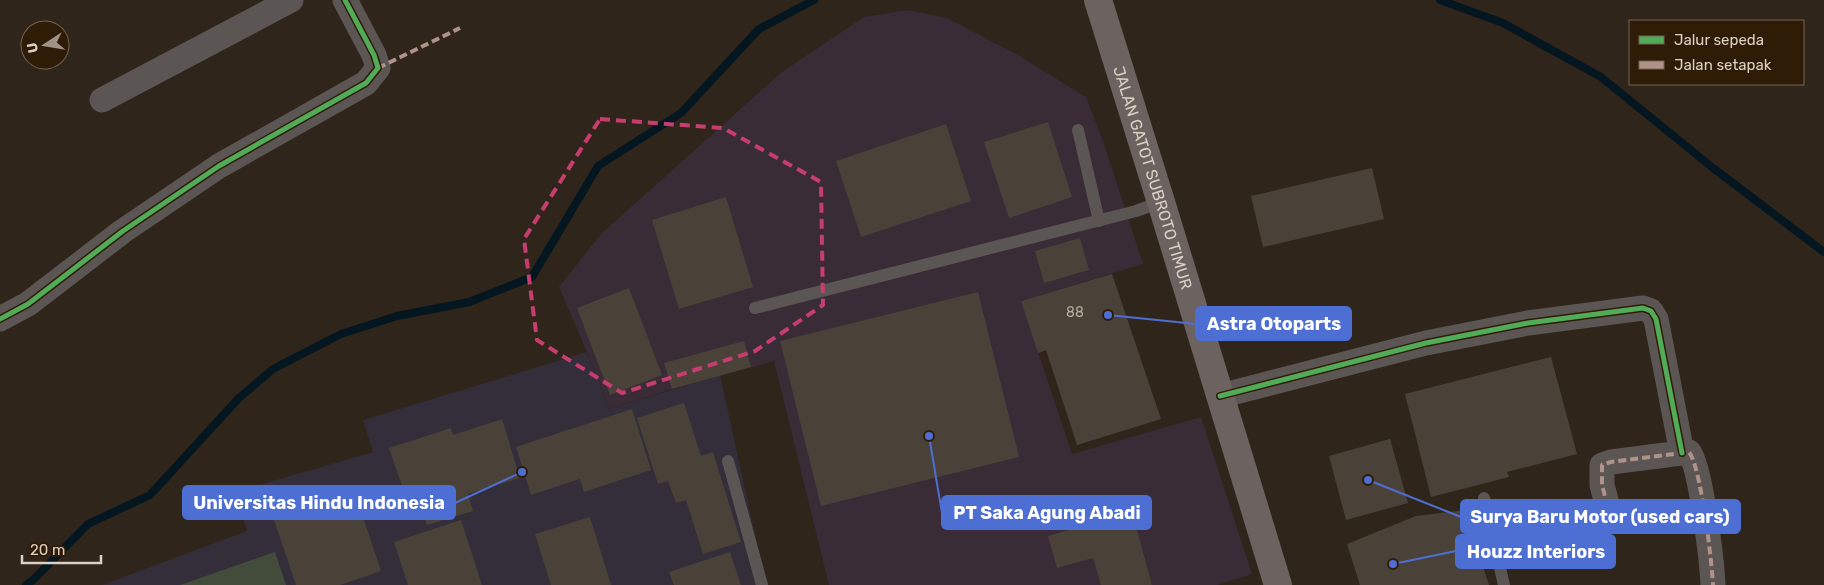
<svg xmlns="http://www.w3.org/2000/svg" width="1824" height="585" viewBox="0 0 1824 585" font-family="Rubik,sans-serif">
<rect width="100%" height="100%" fill="#30251a"/>
<path fill="#392c36" d="M 907,10 L 947,18 L 1016,54 L 1086,97 L 1103,141 L 1143,264 L 1021,301 L 1072,454 L 1201,417 L 1252,574 L 1217,585 L 829,585 L 774,361 L 672,389 L 609,409 L 587,352 L 559,287 L 601,234 L 782,72 L 864,17 Z"/>
<path fill="#342d3a" d="M 587,352 L 609,409 L 720,375 L 766,585 L 102,585 L 247,531 L 235,492 L 373,452 L 363,420 Z"/>
<path fill="#434c3b" d="M 275,552 L 286,585 L 180,585 Z"/>
<g fill="none" stroke-linecap="round" stroke-linejoin="round">
<path stroke="#041620" stroke-width="8" d="M 1440,0 L 1503,23 L 1601,77 L 1713,168 L 1824,252
M 26,585 L 33,580 L 88,524 L 150,495 L 238,399 L 273,369 L 341,334 L 397,316 L 469,302 L 532,277 L 598,166 L 681,113 L 759,29 L 814,0"/>
</g>
<path fill="#4a4239" d="M 1048,122 L 1072,197 L 1009,218 L 984,142 Z
M 946,124 L 971,201 L 861,237 L 836,161 Z
M 1372,168 L 1384,219 L 1263,247 L 1251,196 Z
M 726,197 L 753,287 L 679,309 L 652,220 Z
M 1080,238 L 1089,270 L 1044,283 L 1035,251 Z
M 1112,274 L 1161,419 L 1077,445 L 1046,350 L 1038,353 L 1021,301 Z
M 629,288 L 662,375 L 610,395 L 577,308 Z
M 978,292 L 1019,457 L 821,506 L 780,341 Z
M 744,341 L 751,367 L 672,389 L 664,363 Z
M 1551,357 L 1577,454 L 1507,472 L 1509,477 L 1431,497 L 1405,394 Z
M 684,403 L 701,456 L 713,452 L 741,542 L 703,554 L 686,500 L 676,503 L 668,481 L 658,484 L 637,418 Z
M 632,409 L 651,470 L 584,492 L 580,479 L 531,495 L 516,447 Z
M 502,419 L 520,478 L 468,494 L 473,511 L 427,525 L 415,485 L 403,489 L 389,448 L 451,428 L 453,435 Z
M 1390,439 L 1408,503 L 1346,520 L 1329,456 Z
M 302,497 L 309,518 L 358,502 L 381,571 L 340,585 L 296,585 L 270,508 Z
M 1465,510 L 1489,585 L 1360,585 L 1347,544 L 1416,516 Z
M 1132,512 L 1152,585 L 1101,585 L 1093,558 L 1057,568 L 1048,536 Z
M 590,517 L 611,585 L 551,585 L 535,534 Z
M 461,520 L 482,585 L 408,585 L 394,542 Z
M 730,552 L 741,585 L 674,585 L 669,572 Z"/>
<g fill="none" stroke-linecap="round" stroke-linejoin="round">
<path stroke="#5b5554" stroke-width="12" d="M 1078,130 L 1099,221
M 755,308 L 1136,211 L 1161,202
M 728,461 L 762,585
M 1484,498 L 1504,585"/>
<path stroke="#5b5554" stroke-width="25" d="M 102,100 L 291,0
M 0,319 L 28,304 L 123,231 L 219,166 L 366,83 L 378,68 L 374,55 L 345,0
M 1220,396 L 1426,343 L 1528,323 L 1643,308 L 1651,311 L 1656,319 L 1682,453
M 1611,519 L 1602,485 L 1602,465 L 1611,462 L 1689,452 C 1701,467 1712,563 1713,585"/>
<path stroke="#6c6260" stroke-width="28" id="s1" d="M 1098,0 L 1161,202 L 1278,585"/>
<path stroke="#af9288" stroke-width="4" stroke-dasharray="8 4" stroke-linecap="butt" d="M 378,68 L 460,28
M 1611,519 L 1602,485 L 1602,465 L 1611,462 L 1689,452 C 1701,467 1712,563 1713,585"/>
<g stroke="#2f1c07" stroke-width="8">
<path id="cycleway" d="M 0,319 L 28,304 L 123,231 L 219,166 L 366,83 L 378,68 L 374,55 L 345,0
M 1220,396 L 1426,343 L 1528,323 L 1643,308 L 1651,311 L 1656,319 L 1682,453"/>
</g>
<use href="#cycleway" stroke="#51ab58" stroke-width="5"/>
</g>
<path fill="none" stroke="#c73d70" stroke-width="4" stroke-dasharray="10 6" stroke-linejoin="round" d="M 600,119 L 723,128 L 821,182 L 823,305 L 755,351 L 622,393 L 537,340 L 524,239 Z"/>
<g text-anchor="middle" stroke-width="4" stroke-linejoin="round" paint-order="stroke">
<g font-size="14" fill="#b8aca0">
<text x="1075" y="317">88</text>
</g>
<g font-size="16" fill="#dccfc3" stroke="#2f1c07">
<text dy="6" stroke="none"><textPath href="#s1" startOffset="186">JALAN GATOT SUBROTO TIMUR</textPath></text>
</g>
</g>
<path fill="none" stroke="#4d6ed3" stroke-width="2" d="M1108 315L1196 324M522 472L455 503M929 436L942 513M1368 480L1461 517M1393 564L1456 551"/>
<g fill="#4d6ed3" stroke="#2f1c07" stroke-width="2">
<circle cx="1108" cy="315" r="5"/>
<circle cx="522" cy="472" r="5"/>
<circle cx="929" cy="436" r="5"/>
<circle cx="1368" cy="480" r="5"/>
<circle cx="1393" cy="564" r="5"/>
</g>
<g fill="#4d6ed3" stroke="#4d6ed3" stroke-width="2">
<rect x="1196" y="307" width="155" height="33" rx="5"/>
<rect x="183" y="486" width="272" height="33" rx="5"/>
<rect x="942" y="496" width="209" height="33" rx="5"/>
<rect x="1461" y="500" width="279" height="33" rx="5"/>
<rect x="1456" y="535" width="159" height="33" rx="5"/>
</g>
<g font-size="18" text-anchor="middle" font-weight="bold" fill="#fff">
<text x="1274" y="330">Astra Otoparts</text>
<text x="319" y="509">Universitas Hindu Indonesia</text>
<text x="1047" y="519">PT Saka Agung Abadi</text>
<text x="1600" y="523">Surya Baru Motor (used cars)</text>
<text x="1536" y="558">Houzz Interiors</text>
</g>
<rect x="1629" y="20" width="175" height="65" fill="#2f1c07" stroke="#746452"/>
<rect x="1639" y="36" width="25" height="8" fill="#51ab58" stroke="#746452"/>
<text x="1674" y="45" font-size="15" fill="#dccfc3">Jalur sepeda</text>
<rect x="1639" y="61" width="25" height="8" fill="#af9288" stroke="#746452"/>
<text x="1674" y="70" font-size="15" fill="#dccfc3">Jalan setapak</text>
<g transform="translate(45 45) rotate(258)"><circle r="24" fill="#2f1c07" stroke="#746452"/>
<path d="M0-4L9 19L0 12L-9 19Z" fill="#a09488"/>
<text y="-8" font-size="14" font-weight="bold" text-anchor="middle" fill="#dccfc3">U</text>
</g>
<path d="M22 555v8h79v-8" fill="none" stroke="#dccfc3" stroke-width="2.5"/>
<text x="30" y="555" font-size="15" fill="#dccfc3" stroke="#2f1c07" stroke-width="4" paint-order="stroke">20 m</text>
</svg>
